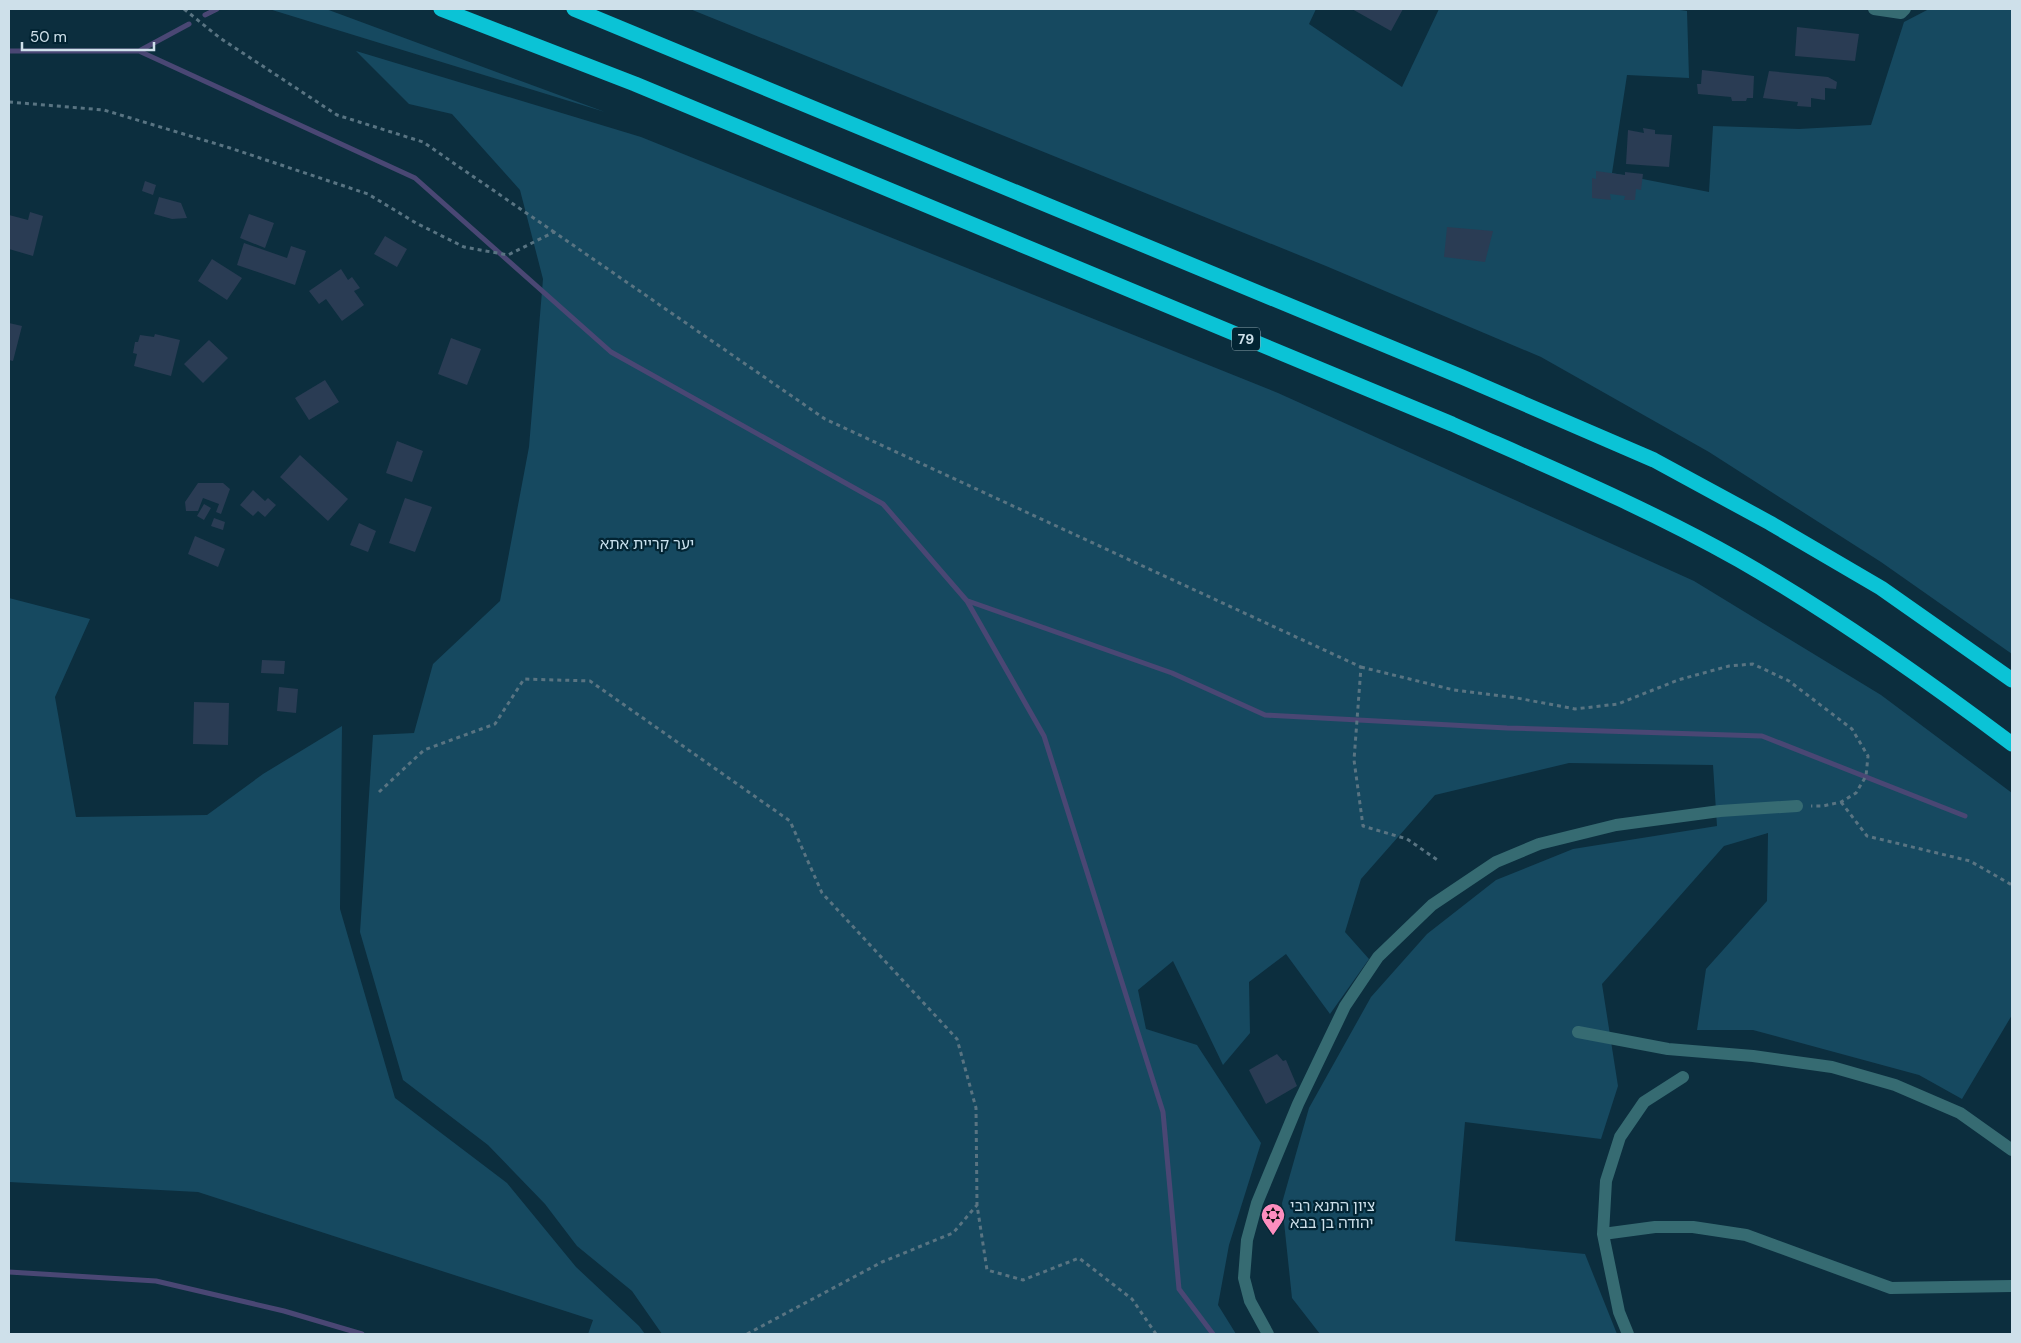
<svg xmlns="http://www.w3.org/2000/svg" width="2021" height="1343" viewBox="0 0 2021 1343" font-family="'DM Sans','Noto Sans Hebrew',sans-serif">
<rect width="100%" height="100%" fill="#0c2e3e"/>
<path fill="#164960" d="M 269,9 L 326,9 L 605,112 Z
M 690,9 L 1316,9 L 1309,24 L 1402,87 L 1439,9 L 1674,9 L 1687,11 L 1689,78 L 1627,75 L 1612,173 L 1709,192 L 1713,126 L 1799,129 L 1871,125 L 1904,22 L 1929,9 L 2012,9 L 2012,654 L 1881,562 L 1709,452 L 1541,357 L 1326,266 Z
M 356,51 L 641,137 L 1278,393 L 1694,581 L 1881,695 L 2012,793 L 2012,1015 L 1962,1099 L 1919,1075 L 1753,1030 L 1697,1030 L 1706,969 L 1767,901 L 1768,833 L 1724,846 L 1602,984 L 1618,1086 L 1601,1139 L 1465,1122 L 1455,1241 L 1585,1254 L 1617,1334 L 1320,1334 L 1292,1298 L 1282,1203 L 1309,1108 L 1371,997 L 1427,934 L 1496,880 L 1573,849 L 1717,826 L 1713,765 L 1569,763 L 1435,795 L 1361,879 L 1345,932 L 1369,959 L 1330,1014 L 1286,954 L 1249,982 L 1250,1033 L 1223,1065 L 1173,961 L 1138,990 L 1146,1029 L 1197,1045 L 1261,1143 L 1229,1245 L 1218,1305 L 1236,1334 L 662,1334 L 632,1291 L 577,1246 L 545,1204 L 488,1145 L 403,1080 L 360,932 L 373,735 L 414,733 L 433,664 L 500,601 L 529,447 L 543,279 L 520,190 L 452,114 L 409,104 Z
M 9,598 L 90,619 L 55,697 L 76,817 L 207,815 L 263,774 L 342,726 L 340,909 L 395,1098 L 507,1183 L 576,1267 L 639,1326 L 645,1334 L 588,1334 L 593,1320 L 198,1192 L 9,1182 Z"/>
<g fill="none" stroke-linecap="round" stroke-linejoin="round">
<path stroke="#4a4774" stroke-width="5" d="M 205,15 L 217,9
M 9,51 L 139,51 L 415,178 L 611,352 L 883,504 L 967,601 L 1044,736 L 1163,1112 L 1179,1289 L 1213,1334
M 139,51 L 189,24
M 968,601 L 1172,673 L 1265,715 L 1507,728 L 1762,736 L 1965,816
M 9,1272 L 156,1281 L 284,1311 L 362,1334"/>
</g>
<path fill="#2a3c54" d="M 1352,9 L 1403,9 L 1391,31 Z
M 1797,27 L 1859,34 L 1855,61 L 1795,56 Z
M 1702,70 L 1754,76 L 1753,98 L 1747,98 L 1746,101 L 1732,101 L 1731,97 L 1698,94 L 1697,84 L 1701,84 Z
M 1769,71 L 1828,77 L 1837,82 L 1836,89 L 1825,88 L 1825,100 L 1811,98 L 1811,107 L 1797,106 L 1798,102 L 1763,98 Z
M 1643,128 L 1655,130 L 1655,134 L 1672,135 L 1669,167 L 1626,164 L 1628,130 L 1644,133 Z
M 1596,171 L 1625,175 L 1625,172 L 1643,174 L 1641,190 L 1636,189 L 1635,200 L 1624,200 L 1625,196 L 1610,194 L 1611,200 L 1592,198 L 1592,178 L 1596,179 Z
M 145,181 L 156,185 L 153,195 L 142,191 Z
M 159,197 L 181,203 L 187,218 L 172,219 L 154,214 Z
M 30,212 L 43,216 L 33,256 L 9,249 L 9,215 L 28,220 Z
M 249,214 L 274,223 L 265,248 L 240,238 Z
M 1447,227 L 1493,231 L 1485,262 L 1444,257 Z
M 385,236 L 407,249 L 397,267 L 374,254 Z
M 244,243 L 287,258 L 291,246 L 306,251 L 295,285 L 237,265 Z
M 212,259 L 242,278 L 227,300 L 198,281 Z
M 341,269 L 348,280 L 352,277 L 360,288 L 354,291 L 364,305 L 342,321 L 326,299 L 319,304 L 309,291 Z
M 9,323 L 22,326 L 13,361 L 9,360 Z
M 155,334 L 180,340 L 171,376 L 134,366 L 137,354 L 133,353 L 135,342 L 138,342 L 140,335 L 154,337 Z
M 451,338 L 481,349 L 467,385 L 438,374 Z
M 209,340 L 228,358 L 203,383 L 184,364 Z
M 325,380 L 339,402 L 309,420 L 295,398 Z
M 397,441 L 423,451 L 412,482 L 386,473 Z
M 300,455 L 348,499 L 328,521 L 280,477 Z
M 198,483 L 223,483 L 230,489 L 221,514 L 216,512 L 219,504 L 203,498 L 198,511 L 186,511 L 185,502 Z
M 253,490 L 265,501 L 268,498 L 276,505 L 265,517 L 258,511 L 253,516 L 240,505 Z
M 405,498 L 432,507 L 415,552 L 389,543 Z
M 204,504 L 211,508 L 204,520 L 197,516 Z
M 214,518 L 225,522 L 223,530 L 211,526 Z
M 359,523 L 376,531 L 368,552 L 350,545 Z
M 195,536 L 225,549 L 218,567 L 188,554 Z
M 262,660 L 285,661 L 284,674 L 261,673 Z
M 279,687 L 298,689 L 296,713 L 277,711 Z
M 194,702 L 229,703 L 228,745 L 193,744 Z
M 1277,1054 L 1283,1061 L 1286,1060 L 1297,1086 L 1266,1104 L 1249,1070 Z"/>
<g fill="none" stroke-linecap="round" stroke-linejoin="round">
<path stroke="#597482" stroke-width="3" stroke-dasharray="4 4" stroke-linecap="butt" d="M 184,9 L 220,38 L 337,115 L 423,142 L 554,232
M 9,102 L 104,110 L 230,148 L 368,194 L 416,223 L 464,247 L 508,255 L 554,232 L 825,419 L 1361,667 L 1354,760 L 1363,826 L 1407,839 L 1439,861
M 1361,667 L 1454,690 L 1517,698 L 1575,709 L 1618,704 L 1678,680 L 1729,666 L 1753,664 L 1789,681 L 1852,729 L 1868,756 L 1866,776 L 1856,793 L 1841,802 L 1823,806 L 1811,806
M 379,792 L 424,750 L 495,724 L 524,679 L 590,681 L 790,821 L 822,893 L 957,1039 L 976,1108 L 977,1205 L 987,1270 L 1023,1280 L 1079,1258 L 1132,1299 L 1156,1334
M 1841,802 L 1867,836 L 1970,861 L 2012,885
M 747,1334 L 882,1262 L 953,1233 L 977,1205"/>
<path stroke="#366b72" stroke-width="12" d="M 1874,9 L 1901,13 L 1905,9
M 1578,1032 L 1668,1049 L 1753,1056 L 1832,1067 L 1895,1085 L 1960,1113 L 2012,1150
M 1603,1234 L 1655,1227 L 1693,1227 L 1746,1235 L 1891,1288 L 2012,1286
M 1268,1334 L 1250,1301 L 1244,1278 L 1247,1240 L 1257,1203 L 1298,1104 L 1345,1006 L 1378,957 L 1432,905 L 1496,862 L 1539,844 L 1616,825 L 1720,811 L 1797,806
M 1628,1334 L 1619,1312 L 1603,1234 L 1606,1181 L 1620,1137 L 1644,1102 L 1683,1077"/>
<path stroke="#0bc3d6" stroke-width="15" d="M 441,9 L 635,84 L 1452,424 C 1549,467 1647,508 1739,560 C 1835,615 1924,678 2012,744
M 574,9 L 1462,377 L 1654,460 L 1770,523 L 1881,588 L 2012,680"/>
</g>
<defs>
<g id="synagogue-pin" transform="scale(1.25)"><path d="M0 17L-7.5 6A9.5 9.5 0 1 1 7.5 6Z" fill="#fd8ebf" stroke="#022433"/><path d="M0-6.5L5.6 3.2H-5.6ZM0 6.5L5.6-3.2H-5.6Z" fill="#111"/></g>
</defs>
<g fill-rule="evenodd">
<use href="#synagogue-pin" x="1273" y="1215"/>
</g>
<g text-anchor="middle" stroke-width="4.5" stroke-linejoin="round" paint-order="stroke">
<rect fill="#022433" stroke="#91a8b3" stroke-width="1" x="1232" y="327.5" width="28" height="23" rx="4"/>
<g font-size="14" font-weight="bold" fill="#cee0ea">
<text x="1246" y="344">79</text>
</g>
<g font-size="15" fill="#c9e1ee" stroke="#022433">
<text x="647" y="549">יער קריית אתא</text>
</g>
<g font-size="15" fill="#cee0ea" stroke="#022433" text-anchor="start">
<text x="1290" y="1211">ציון התנא רבי<tspan x="1290" dy="17">יהודה בן בבא</tspan></text>
</g>
</g>
<rect width="2021" height="1343" fill="none" stroke="#cee0ea" stroke-width="20"/>
<path d="M22 42v8h132v-8" fill="none" stroke="#cee0ea" stroke-width="2.5"/>
<text x="30" y="42" font-size="15" fill="#cee0ea" stroke="#022433" stroke-width="4" paint-order="stroke">50 m</text>
</svg>
